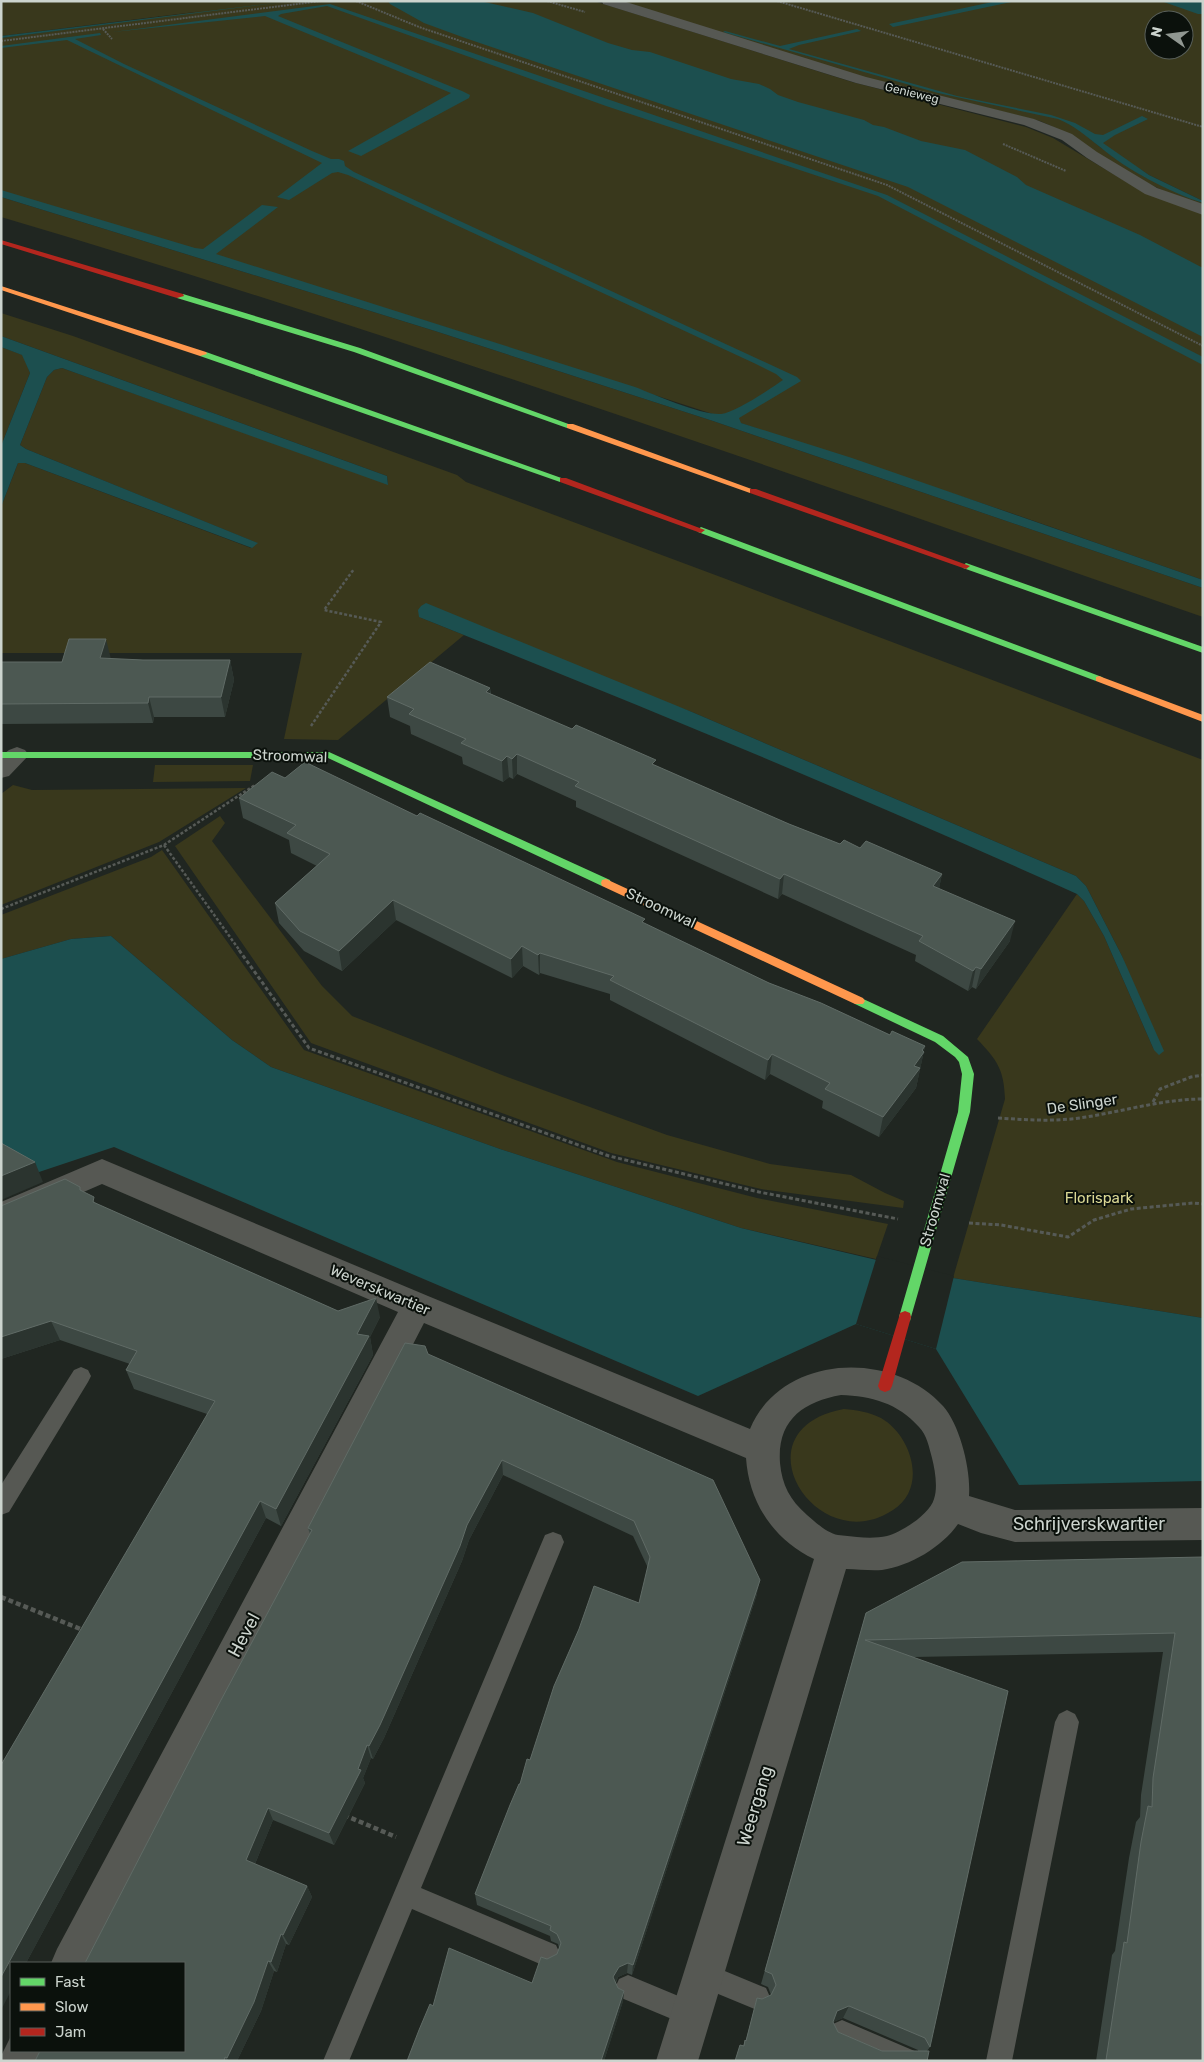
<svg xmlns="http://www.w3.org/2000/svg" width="1204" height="2062" viewBox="0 0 1204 2062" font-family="Rubik,sans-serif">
<rect width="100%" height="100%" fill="#202621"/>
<path fill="#39381c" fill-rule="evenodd" d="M 1,1 L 594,1 L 852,82 L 1026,127 L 1053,138 L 1145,193 L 1203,214 L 1203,580 C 1139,558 1075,535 1011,513 C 676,401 341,290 1,193 L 1,38 L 203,11 L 1,36 Z
M 613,1 L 1166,1 L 1203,12 L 1203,201 L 1149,175 L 1081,131 L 1100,147 L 1141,175 L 1203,203 L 1203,207 C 1170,195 1139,180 1110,162 C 1087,147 1065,131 1040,121 L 853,75 ZM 1154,20 L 1184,20 L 1184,50 L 1154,50 Z
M 1,197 L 435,331 L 713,421 L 1203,588 L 1203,617 C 804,479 406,337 1,217 Z
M 1,313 L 73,336 L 457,475 L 466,482 L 726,579 L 1203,760 L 1203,1318 L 953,1278 L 1005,1099 C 1004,1069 997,1060 977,1039 L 1077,894 L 1084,901 L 1104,936 L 1154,1050 L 1122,956 L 1086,886 L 1076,876 L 692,712 L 419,617 L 464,635 L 338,740 L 284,739 L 302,653 L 1,653 L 1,507 L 18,463 L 25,463 L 251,548 L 257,543 L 26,449 L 20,445 L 47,377 L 54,370 L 62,368 L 388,484 L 387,476 L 1,336 Z
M 1,347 L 23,355 L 30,373 L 1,446 Z
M 155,765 L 253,765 L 250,781 L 153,782 Z
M 13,785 L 32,790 L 246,788 L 159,842 L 1,905 L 1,794 Z
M 220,816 L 225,823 L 212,841 L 322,986 L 352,1016 L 502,1075 L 667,1135 L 770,1164 L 851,1175 L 885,1193 L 904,1201 L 903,1208 L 761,1189 L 611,1153 L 311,1043 L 175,846 Z
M 162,850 L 304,1050 L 617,1162 L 757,1198 L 888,1224 L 876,1259 L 741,1228 L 500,1149 L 271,1067 L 232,1040 L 111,936 L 71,939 L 1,959 L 1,915 L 151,857 Z
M 844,1409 C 857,1410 869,1412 881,1418 C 912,1436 928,1488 893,1510 C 816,1561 734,1429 844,1409 Z"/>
<path fill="#1c4f4f" d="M 388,1 L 480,1 L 533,13 L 608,43 L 632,50 L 650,52 L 731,79 L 759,84 L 770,89 L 778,95 L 798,102 L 864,120 L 873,125 L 884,127 L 921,141 L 965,150 L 1017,177 L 1026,185 L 1140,235 L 1203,268 L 1203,337 L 908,187 L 465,38 L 424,23 L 390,4 Z
M 997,1 L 1016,1 L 893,27 L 889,24 Z
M 1161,1 L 1203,1 L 1203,14 L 1198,14 Z
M 283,2 L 1,38 L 1,36 Z
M 330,4 L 887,195 L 1203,357 L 1203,365 L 878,196 L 606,106 L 327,6 L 281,14 L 278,16 L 462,91 L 470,95 L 469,98 L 361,156 L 348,151 L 451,93 L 265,16 L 113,32 Z
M 857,29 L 861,31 L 799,45 L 789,49 L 957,96 L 1051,115 L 1075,123 L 1095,134 L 1103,135 L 1142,116 L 1148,119 L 1115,135 L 1103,143 L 1149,175 L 1203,201 L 1203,203 C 1169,192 1127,170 1100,147 C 1086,136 1075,126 1058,119 L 938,93 L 723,32 L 725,31 L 780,46 Z
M 100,33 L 101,35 L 75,39 L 124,64 L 312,151 L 331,159 L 339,159 L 344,161 L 345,166 L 354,172 L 797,377 L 801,381 L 739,418 L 741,423 L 852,458 L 1203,580 L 1203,588 L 713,421 L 435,331 L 1,197 L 1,190 L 195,248 L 203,249 L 262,205 L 278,207 L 216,254 L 635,387 C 656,395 700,415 721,414 C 736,412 770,389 783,380 L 776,374 L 756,364 L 348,175 L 338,172 L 332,173 L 289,200 L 277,197 L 322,163 L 67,40 L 1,48 L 1,46 Z
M 1,336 L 387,476 L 388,485 L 62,368 L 54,370 L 47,377 L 20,445 L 26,449 L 258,543 L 252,548 L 25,463 L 18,463 L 16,468 L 1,507 L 1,446 L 30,373 L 22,355 L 1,347 Z
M 426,603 L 692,712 L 1076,876 L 1086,886 L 1122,956 L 1164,1051 L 1159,1055 L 1154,1050 L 1104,936 L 1084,901 L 1077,894 C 860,796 640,705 419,617 L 418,610 L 421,606 Z
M 111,936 L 232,1040 L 271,1067 L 500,1149 L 741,1228 L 953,1278 L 1203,1318 L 1203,1481 L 1019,1485 L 936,1349 L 856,1324 L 698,1396 L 114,1147 L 30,1175 L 1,1159 L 1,959 L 71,939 Z"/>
<path fill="#202621" d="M 877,1256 L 954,1276 L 936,1349 L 856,1324 Z"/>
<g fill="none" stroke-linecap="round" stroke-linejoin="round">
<path stroke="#565a56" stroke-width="2" stroke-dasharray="2 1" stroke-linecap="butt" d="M 356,1 L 419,27 L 887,185 L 1203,346
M 547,1 L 585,12
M 777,1 L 1203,127
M 103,29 L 112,39
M 1,41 L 321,1
M 1003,144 L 1066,171"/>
<path stroke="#565a56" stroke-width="2.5" stroke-dasharray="3 2" stroke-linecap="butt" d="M 311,726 L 381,622 L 324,610 L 354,569
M 164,845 L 240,951
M 1,909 L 164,845 L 255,785"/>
<path stroke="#565a56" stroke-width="3" stroke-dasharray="4 2.5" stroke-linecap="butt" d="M 239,950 L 309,1048 L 609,1156 L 759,1192 L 898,1219
M 1153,1102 L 1160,1089 L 1191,1077 L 1203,1075
M 998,1118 C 1027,1120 1057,1122 1086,1117 C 1125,1111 1163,1099 1203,1099
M 969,1223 L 1001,1225 L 1068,1237 L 1094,1220 L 1131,1209 L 1193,1203 L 1203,1204"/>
<path stroke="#565a56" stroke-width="4.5" stroke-dasharray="5 3" stroke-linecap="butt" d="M 1,1597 L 83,1630
M 344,1815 L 396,1837"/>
<path fill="#565853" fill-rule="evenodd" d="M 81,1367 L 88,1370 L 91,1376 L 88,1382 L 9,1512 L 1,1515 L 1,1485 L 74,1370 Z
M 553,1532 L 561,1535 L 564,1542 L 421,1888 L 556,1945 L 560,1954 L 556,1963 L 547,1967 L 412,1909 L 349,2061 L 323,2061 L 542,1542 L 545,1535 Z
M 1067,1710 L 1075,1714 L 1079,1722 L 1012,2061 L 986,2061 L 1055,1722 L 1059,1714 Z
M 703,1962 L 766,1988 L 770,1997 L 766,2006 L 757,2010 L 694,1984 L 690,1975 L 694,1966 Z
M 628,1975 L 700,2005 L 704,2014 L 700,2023 L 691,2027 L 619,1997 L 615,1988 L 619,1979 Z
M 842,2020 L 917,2052 L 921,2061 L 876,2061 L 833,2042 L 829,2033 L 833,2024 Z"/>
<path fill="#565853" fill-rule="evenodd" d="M 602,1 L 623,1 L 866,77 L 1034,119 L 1072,134 L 1097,152 L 1157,188 L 1203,204 L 1203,215 L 1145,194 L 1087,158 L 1062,140 L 1024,125 L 856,83 L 603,4 Z
M 17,747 L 25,750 L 29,755 L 9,776 L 1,778 L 1,756 L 9,750 Z
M 102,1159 L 428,1296 L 750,1429 C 781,1354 892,1349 943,1406 C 960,1425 971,1470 969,1496 L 1015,1510 L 1203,1508 L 1203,1540 L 1015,1542 L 981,1533 L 958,1524 C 942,1547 910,1566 882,1570 C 870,1571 858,1569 846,1569 L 698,2061 L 656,2061 L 814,1559 C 774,1540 749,1503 746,1458 L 424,1323 L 93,1963 L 51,1963 L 57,1949 L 398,1312 L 102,1184 L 1,1228 L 1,1202 ZM 841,1395 C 871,1396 898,1403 919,1427 C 927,1435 929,1447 932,1458 C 935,1470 938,1487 934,1499 C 930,1514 902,1532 887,1536 C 878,1538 867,1538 857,1537 C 851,1536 844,1536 838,1535 C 827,1533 815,1522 807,1515 C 790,1500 782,1485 780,1463 C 777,1420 803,1402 841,1395 Z
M 11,2036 L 11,2051 L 46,2051 L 42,2061 L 1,2061 L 1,2056 Z"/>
<path fill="#63d668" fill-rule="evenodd" d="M 177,294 L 183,294 L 360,348 L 574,426 L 567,428 L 354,352 L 177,298 Z
M 200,352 L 206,352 L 567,480 L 560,482 L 200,356 Z
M 701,527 L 1102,677 L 1104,679 L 1102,681 L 1096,681 L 698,532 L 697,530 Z
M 966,563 L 1203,647 L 1203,653 L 963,568 L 962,566 Z
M 1,752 L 329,752 L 610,880 L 611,883 L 610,886 L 602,886 L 328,758 L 1,758 Z
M 859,997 L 943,1036 L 968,1057 L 974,1074 L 970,1112 L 911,1317 L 910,1321 L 905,1323 L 900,1321 L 899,1317 L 958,1112 L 962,1074 L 959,1062 L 955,1057 L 935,1042 L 855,1004 L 853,1001 L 855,998 Z"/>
<path fill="#ff974d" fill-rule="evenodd" d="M 1,286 L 206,352 L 207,354 L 200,356 L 1,290 Z
M 567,424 L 573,424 L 757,491 L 750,493 L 567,428 Z
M 1099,676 L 1203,715 L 1203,722 L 1096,681 L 1096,677 Z
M 606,879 L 863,998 L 865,1001 L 863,1004 L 855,1004 L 602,886 L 601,883 L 602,880 Z"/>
<path fill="#b3261e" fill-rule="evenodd" d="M 1,240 L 183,294 L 184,296 L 177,298 L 1,244 Z
M 560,478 L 566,478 L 705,530 L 701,533 L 698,532 L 560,482 Z
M 750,489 L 756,489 L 970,566 L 966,569 L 963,568 L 750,493 Z
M 905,1311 L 910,1313 L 911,1317 L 892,1386 L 890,1390 L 885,1392 L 880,1390 L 878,1386 L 899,1317 L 900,1313 Z"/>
</g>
<path fill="#3d4843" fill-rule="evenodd" d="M 111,659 L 143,660 L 230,660 L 234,680 L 225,717 L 154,717 L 153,723 L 1,724 L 1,662 L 62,662 Z
M 490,688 L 491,694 L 789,824 L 840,844 L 860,848 L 942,874 L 939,888 L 1010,941 L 976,989 L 972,987 L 968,991 L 915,961 L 916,955 L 782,894 L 778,899 L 576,807 L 576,801 L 517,774 L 513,779 L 509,777 L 503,782 L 463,764 L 462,757 L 411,734 L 410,726 L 390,717 L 387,697 Z
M 285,778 L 417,816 L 769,983 L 890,1035 L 925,1046 L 916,1088 L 879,1137 L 822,1108 L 823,1101 L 770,1074 L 765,1080 L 610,1000 L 610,994 L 540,973 L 539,975 L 523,966 L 512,978 L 396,920 L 342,971 L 304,951 L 279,923 L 275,903 L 317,866 L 291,853 L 289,840 L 243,818 L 239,798 Z
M 82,1191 L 97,1204 L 338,1311 L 380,1317 L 370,1337 L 373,1355 L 281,1526 L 266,1518 L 26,1963 L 11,1963 L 207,1414 L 134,1389 L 126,1370 L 130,1364 L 60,1340 L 1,1359 Z
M 428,1354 L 757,1594 L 632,1975 L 627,1973 L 618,1977 L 616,1983 L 618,1988 L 624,1991 L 623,2001 L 604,2061 L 407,2061 L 433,2006 L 532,1983 L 547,1959 L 557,1954 L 559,1948 L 558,1944 L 551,1941 L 550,1936 L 477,1905 L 475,1894 L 530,1760 L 639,1603 L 648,1568 L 633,1536 L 503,1475 L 469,1540 L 462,1561 L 384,1738 L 373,1759 L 371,1758 L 363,1778 L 365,1783 L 334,1845 L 273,1820 L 255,1864 L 307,1886 L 312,1897 L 289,1945 L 286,1944 L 277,1972 L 274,1971 L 261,2011 L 237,2061 L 35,2061 L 310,1534 L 308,1528 Z
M 1203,1557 L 1203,2061 L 1096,2061 L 1112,1955 L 1115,1951 L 1129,1858 L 1136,1822 L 1140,1817 L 1141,1795 L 1163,1652 L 914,1657 L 930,2047 L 927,2051 L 927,2061 L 743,2046 L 745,2040 L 746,2040 L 757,1998 L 762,1999 L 771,1995 L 768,1987 L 761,1984 L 866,1613 ZM 843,2018 L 918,2050 L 918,2051 L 882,2051 L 838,2032 L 833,2022 Z"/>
<path fill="#2b342f" d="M 106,639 L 111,659 L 100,658 Z
M 230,660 L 234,680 L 225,717 L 221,697 Z
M 490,688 L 491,708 L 486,692 Z
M 149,697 L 154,717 L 153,723 L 148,703 Z
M 517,754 L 517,774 L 513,779 L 512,759 Z
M 507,756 L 509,777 L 503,782 L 502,761 Z
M 784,874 L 782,894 L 778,899 L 780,879 Z
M 942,874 L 938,894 L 933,886 Z
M 393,900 L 396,920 L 342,971 L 339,951 Z
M 1015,921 L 1010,941 L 976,989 L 981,969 Z
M 522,946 L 523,966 L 512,978 L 511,959 Z
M 540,953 L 540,973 L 539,975 L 538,955 Z
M 976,967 L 972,987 L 968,991 L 973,971 Z
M 925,1046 L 916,1088 L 879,1137 L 883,1117 L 914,1066 L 922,1050 Z
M 772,1054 L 770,1074 L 765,1080 L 768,1060 Z
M 35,1162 L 43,1182 L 1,1200 L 1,1176 Z
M 376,1298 L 380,1317 L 370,1337 L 373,1355 L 281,1526 L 276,1509 L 357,1334 Z
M 51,1321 L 60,1340 L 1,1359 L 1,1337 Z
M 502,1460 L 503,1475 L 469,1540 L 462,1561 L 384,1738 L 373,1759 L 369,1746 L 467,1525 Z
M 260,1501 L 266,1518 L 26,1963 L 11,1963 L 11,1991 L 1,2010 L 1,1977 Z
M 760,1580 L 757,1594 L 632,1975 L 633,1965 Z
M 367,1745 L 371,1758 L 363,1778 L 365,1783 L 334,1845 L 329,1833 L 358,1769 Z
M 268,1808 L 273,1820 L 252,1871 L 246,1860 Z
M 307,1886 L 312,1897 L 289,1945 L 283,1935 Z
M 281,1934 L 286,1944 L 277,1972 L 271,1962 Z
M 268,1961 L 274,1971 L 261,2011 L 237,2061 L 229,2061 L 227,2058 Z
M 628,1963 L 627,1973 L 618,1977 L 613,1987 L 613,1977 L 619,1967 Z
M 624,1991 L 623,2001 L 604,2061 L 601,2061 Z
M 849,2006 L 843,2018 L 831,2023 L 837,2011 Z"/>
<path fill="#4c5852" stroke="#606b66" d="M 69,639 L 106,639 L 100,658 L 143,660 L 230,660 L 221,697 L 149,697 L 148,703 L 1,704 L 1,662 L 62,662 Z
M 430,662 L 490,688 L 486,692 L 572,729 L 576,725 L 656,760 L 652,764 L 789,824 L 840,844 L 844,840 L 860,848 L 866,841 L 942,874 L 933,886 L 1015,921 L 981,969 L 976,967 L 973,971 L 919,941 L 923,936 L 784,874 L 780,879 L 575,786 L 579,782 L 517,754 L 512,759 L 507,756 L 502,761 L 461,743 L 466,739 L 409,714 L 414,709 L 387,697 Z
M 305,762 L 417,816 L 420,813 L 645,919 L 642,922 L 769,983 L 821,1003 L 890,1035 L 892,1031 L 925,1046 L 922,1050 L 924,1052 L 914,1066 L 920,1068 L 883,1117 L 825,1089 L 830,1083 L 772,1054 L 768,1060 L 610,980 L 614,976 L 540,953 L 538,955 L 522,946 L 511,959 L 393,900 L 339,951 L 300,931 L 275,903 L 330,854 L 287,833 L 296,825 L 239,798 L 272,772 L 285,778 Z
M 1,1143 L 35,1162 L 1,1176 Z
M 65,1179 L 80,1187 L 80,1190 L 94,1197 L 93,1202 L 338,1311 L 376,1298 L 357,1334 L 369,1336 L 276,1509 L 260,1501 L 1,1977 L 1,1765 L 215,1401 L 126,1370 L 137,1351 L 51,1321 L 1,1337 L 1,1206 Z
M 405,1343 L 425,1346 L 428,1354 L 713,1480 L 760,1580 L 633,1965 L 628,1963 L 619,1967 L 613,1977 L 618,1988 L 624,1991 L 601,2061 L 407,2061 L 419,2030 L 430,2004 L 433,2006 L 449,1948 L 532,1983 L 541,1957 L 547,1959 L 557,1954 L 561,1943 L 557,1934 L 550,1930 L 551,1926 L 475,1894 L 510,1805 L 519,1784 L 520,1784 L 527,1759 L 530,1760 L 554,1686 L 579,1629 L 594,1586 L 639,1603 L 650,1557 L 634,1521 L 502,1460 L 467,1525 L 460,1546 L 380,1725 L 369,1746 L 367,1745 L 358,1769 L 361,1770 L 329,1833 L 268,1808 L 246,1860 L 307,1886 L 283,1935 L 281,1934 L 271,1962 L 268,1961 L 254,2002 L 227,2058 L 225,2057 L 224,2061 L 35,2061 L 40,2051 L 184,2051 L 184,1963 L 85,1963 L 221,1700 L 312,1530 L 308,1528 Z
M 1203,1557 L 1203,2061 L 1108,2061 L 1106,2060 L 1124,1942 L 1127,1943 L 1141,1842 L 1148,1806 L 1152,1807 L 1153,1778 L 1175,1633 L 865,1640 L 1008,1691 L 930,2047 L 925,2038 L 849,2006 L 837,2011 L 833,2022 L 838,2032 L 882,2051 L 929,2051 L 927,2061 L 735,2061 L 740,2045 L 744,2046 L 745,2040 L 746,2041 L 757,1998 L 762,1999 L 771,1995 L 776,1985 L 772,1974 L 765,1971 L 866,1613 L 962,1562 Z"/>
<g text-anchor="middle" stroke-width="4" stroke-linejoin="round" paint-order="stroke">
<g font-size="12" fill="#ccd4ce" stroke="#0b110c">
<text transform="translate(912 93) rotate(14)" y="4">Genieweg</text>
</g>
<g font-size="15" fill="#ccd4ce" stroke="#0b110c">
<text transform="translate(290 756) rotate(2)" y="5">Stroomwal</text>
<text transform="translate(661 908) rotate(25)" y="5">Stroomwal</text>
<text transform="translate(1082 1104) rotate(-8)" y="5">De Slinger</text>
<text transform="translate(935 1210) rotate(-74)" y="5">Stroomwal</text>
<text transform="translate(380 1290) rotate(23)" y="5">Weverskwartier</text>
</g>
<g font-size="15" fill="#dad794" stroke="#0b110c">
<text x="1099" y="1203">Florispark</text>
</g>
<g font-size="18" fill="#ccd4ce" stroke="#0b110c">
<text x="1089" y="1530">Schrijverskwartier</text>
<text transform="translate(244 1635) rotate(-62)" y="6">Hevel</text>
<text transform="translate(755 1806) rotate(-73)" y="6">Weergang</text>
</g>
</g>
<rect width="1204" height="2062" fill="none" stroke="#ccd4ce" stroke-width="5"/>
<rect x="10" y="1962" width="175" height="90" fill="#0b110c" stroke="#585f5a"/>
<rect x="20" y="1978" width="25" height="8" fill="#63d668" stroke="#585f5a"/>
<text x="55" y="1987" font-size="15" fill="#ccd4ce">Fast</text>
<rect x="20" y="2003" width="25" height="8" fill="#ff974d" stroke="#585f5a"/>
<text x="55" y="2012" font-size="15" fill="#ccd4ce">Slow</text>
<rect x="20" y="2028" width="25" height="8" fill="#b3261e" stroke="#585f5a"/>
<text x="55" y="2037" font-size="15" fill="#ccd4ce">Jam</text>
<g transform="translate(1169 35) rotate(284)"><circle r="24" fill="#0b110c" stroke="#585f5a"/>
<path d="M0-4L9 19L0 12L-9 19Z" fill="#909791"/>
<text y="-8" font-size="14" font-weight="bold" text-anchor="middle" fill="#ccd4ce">N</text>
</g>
</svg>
